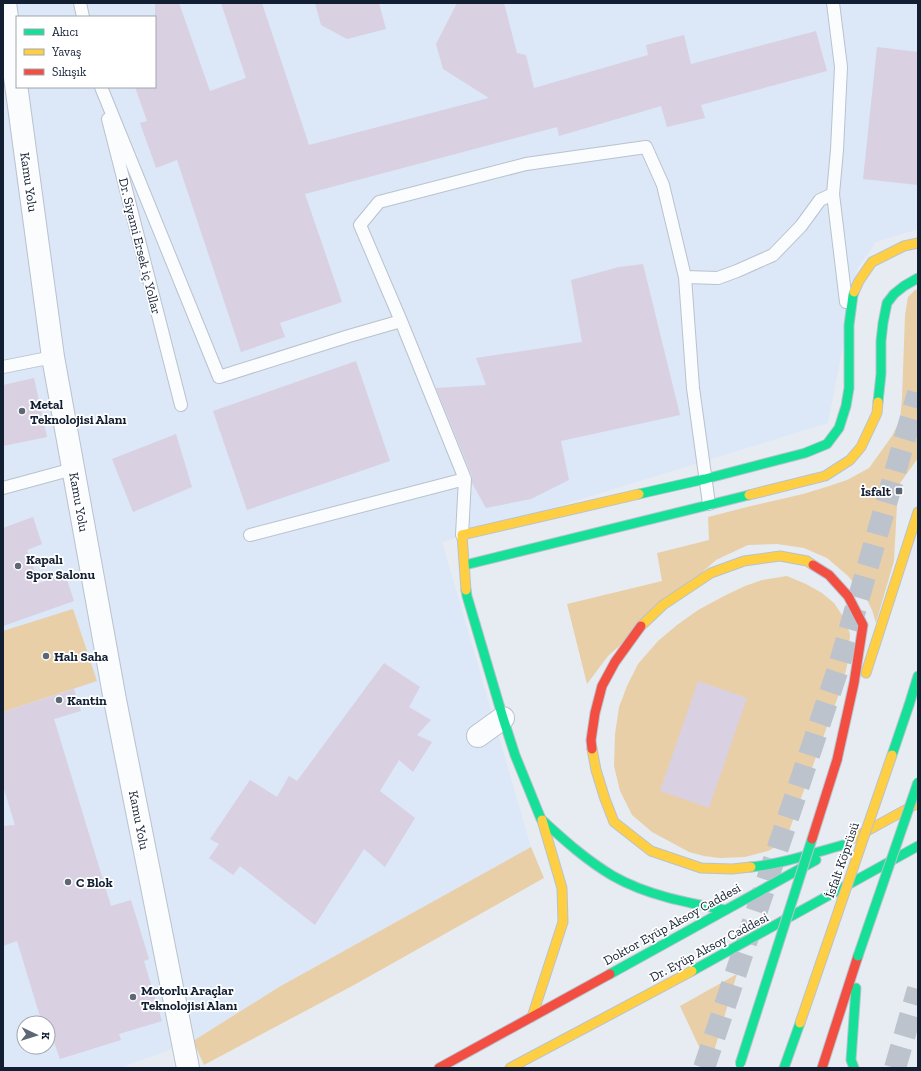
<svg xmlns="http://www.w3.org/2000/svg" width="921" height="1071" viewBox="0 0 921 1071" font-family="'Zilla Slab',serif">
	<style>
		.built { fill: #dce7f7; fill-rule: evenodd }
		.green { fill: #e8cfa8 }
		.building { fill: #d9d0e2 }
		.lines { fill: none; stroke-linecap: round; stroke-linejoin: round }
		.highway-tunnel { stroke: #bcc3cc; stroke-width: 22; stroke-dasharray: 22 11; stroke-linecap: butt }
		.lane-casing { stroke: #b9c2ce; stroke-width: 14 }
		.street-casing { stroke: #b9c2ce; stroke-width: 24 }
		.fast-casing { stroke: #b9c2ce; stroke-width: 11 }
		.slow-casing { stroke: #b9c2ce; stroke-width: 11 }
		.jam-casing { stroke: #b9c2ce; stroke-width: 11 }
		.lane { stroke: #fbfcfd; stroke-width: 12 }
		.street { stroke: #fbfcfd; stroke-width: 22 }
		.fast { stroke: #16e098; stroke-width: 9 }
		.slow { stroke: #ffcf43; stroke-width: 9 }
		.jam { stroke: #f24e42; stroke-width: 9 }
		.fast-bridge-casing { stroke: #b9c2ce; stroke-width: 11; stroke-linecap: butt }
		.slow-bridge-casing { stroke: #b9c2ce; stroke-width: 11; stroke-linecap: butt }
		.jam-bridge-casing { stroke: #b9c2ce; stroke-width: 11; stroke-linecap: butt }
		.fast-bridge { stroke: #16e098; stroke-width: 9 }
		.slow-bridge { stroke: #ffcf43; stroke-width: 9 }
		.jam-bridge { stroke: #f24e42; stroke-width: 9 }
		.poi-dot { fill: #5d6775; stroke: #fff; stroke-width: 1.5 }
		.labels { text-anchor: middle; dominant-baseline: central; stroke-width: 3.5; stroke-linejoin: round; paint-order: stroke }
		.street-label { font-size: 13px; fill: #121f32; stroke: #fff }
		.poi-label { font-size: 13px; font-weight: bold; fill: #121f32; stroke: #fff; text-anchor: start }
	</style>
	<rect width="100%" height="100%" fill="#e7ecf2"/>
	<path class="built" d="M3,3H918V229L876,242L858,267L828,423L442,542L531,847L279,987L193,1041L120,1068H3ZM17,17H155V87H17ZM24,1023H48V1047H24Z"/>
	<path class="green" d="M918,289V458L898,486L894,561L876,623L872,610L866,598L848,576L827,558L804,548L777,544L748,545L716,560L608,656L587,684L567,604L662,581L657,553L709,540L708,517L747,507L803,494L826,487L847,480L869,468L892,436L900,420L902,399L905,315L908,297L915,290Z
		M787,576L806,584L822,593L834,603L844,618L850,634L848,661L843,683L785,842L768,851L745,857L720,858L704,856L689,852L652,832L632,815L620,791L614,766L615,734L619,707L627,686L638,664L658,641L677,625L698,610L726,595L745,586L762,580Z
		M73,609L97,681L3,712V631Z
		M531,847L544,878L354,985L204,1065L193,1041L279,987Z
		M737,974L709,1068L680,1006Z"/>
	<path class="building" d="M155,3H179L210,91L246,78L221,3H262L309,145L489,98L443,69L436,44L457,3H504L517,53L526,55L534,88L648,55L646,45L684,35L691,64L816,31L827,71L701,105L705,118L667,127L661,106L559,136L557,127L305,194L342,302L280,323L285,337L241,352L177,160L156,168L140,123L147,121L135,87H155Z
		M315,3H379L386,29L347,39L321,25Z
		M877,47L918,52V185L863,179Z
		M643,264L680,415L561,441L569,480L531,499L486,508L472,483V476L436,388L486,385L476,358L582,342L571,280L619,267Z
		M356,361L390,461L247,510L213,411Z
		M34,378L47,437L3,446V385Z
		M176,434L192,487L133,512L112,459Z
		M33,517L42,544L27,550L39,583L65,574L74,601L3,626V528Z
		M384,663L420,687L409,707L431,720L417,735L432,742L413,772L399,760L380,791L415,818L385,867L364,849L315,925L240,866L233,875L209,858L219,844L210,839L250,780L277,797L289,776L297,781Z
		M698,681L747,698L709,808L660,791Z
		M74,689L81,711L54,719L111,906L131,900L149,959L144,961L162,1021L119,1034L121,1040L60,1059L54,1042L48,1044V1023H42L17,941L3,946V826L15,825L3,786V712Z"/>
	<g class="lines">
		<path class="highway-tunnel" d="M704,1068L839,666L918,393
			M895,1068L918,989"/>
		<g class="lane-casing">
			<path id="lane" d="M80,3L83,17
				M833,3L841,67L837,150L833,194L846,302
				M101,87L219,377L349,336L401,321
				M108,119L181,405
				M685,277L718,278L737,271L773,255L801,226L820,200L833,194
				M3,367L53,357
				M3,488L73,469
				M250,535L465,479
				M462,535L465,479L401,321L360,225L379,202L526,164L646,147L663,185L685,277L693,388L709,504"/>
		</g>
		<g class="street-casing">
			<path id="street" d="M5,3L53,357L115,700L188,1068
				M478,736L503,718"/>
		</g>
		<g class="fast-casing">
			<path id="fast" d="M878,402L881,374V341L883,323L887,303L894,294L904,286L918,278
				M639,494L705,479L805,453L827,444L839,428L846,406L849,388V325L853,295L854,292
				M465,565L749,495
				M466,590L467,596L503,718L515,755L541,819
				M909,705L918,676
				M541,819C564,840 586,860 613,876C646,895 688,903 726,910
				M751,867C782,864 813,853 843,845
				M692,971L918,846
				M610,974L816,860
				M784,1068L800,1023
				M854,1068L851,1060L856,988"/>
		</g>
		<g class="slow-casing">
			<path id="slow" d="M854,292L859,281L872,262L904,246L918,243
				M749,495L825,476L850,460L861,447L877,413L878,402
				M466,590L462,535L639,494
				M641,626L663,605L711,573L744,561L780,556L807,561L813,565
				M866,673L918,512
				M592,749L596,770L605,799L614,822L651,851L701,868L732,869L751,867
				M854,838L918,803
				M532,1017L563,922L562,888L542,820
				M510,1068L692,971"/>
		</g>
		<g class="jam-casing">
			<path id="jam" d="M813,565L829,575L848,596L863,625L854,683L837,760
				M592,749L591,740L595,713L602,686L615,662L641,626
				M439,1068L610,974
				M822,1068L858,956"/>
		</g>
		<use href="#lane" class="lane"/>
		<use href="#street" class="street"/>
		<use href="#fast" class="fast"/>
		<use href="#slow" class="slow"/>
		<use href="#jam" class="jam"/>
		<g class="fast-bridge-casing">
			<path id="fast-bridge" d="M892,755L909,705
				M858,956L918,782
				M740,1064L812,839"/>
		</g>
		<g class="slow-bridge-casing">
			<path id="slow-bridge" d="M800,1023L892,755"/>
		</g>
		<g class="jam-bridge-casing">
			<path id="jam-bridge" d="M812,839L837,760"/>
		</g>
		<use href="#fast-bridge" class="fast-bridge"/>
		<use href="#slow-bridge" class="slow-bridge"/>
		<use href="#jam-bridge" class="jam-bridge"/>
	</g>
	<g class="poi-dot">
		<circle cx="22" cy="411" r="4"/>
		<rect x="895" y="487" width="8" height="8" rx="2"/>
		<circle cx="18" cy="566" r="4"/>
		<circle cx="46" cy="656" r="4"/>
		<circle cx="59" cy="700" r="4"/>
		<circle cx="68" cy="882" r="4"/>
		<circle cx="133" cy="997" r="4"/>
	</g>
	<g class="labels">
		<g class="street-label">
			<text transform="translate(29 182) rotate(82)">Kamu Yolu</text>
			<text transform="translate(140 246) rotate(76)">Dr. Siyami Ersek iç Yollar</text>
			<text transform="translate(79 502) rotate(80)">Kamu Yolu</text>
			<text transform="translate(139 820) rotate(79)">Kamu Yolu</text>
			<text transform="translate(842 860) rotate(-71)">İsfalt Köprüsü</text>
			<text transform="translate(672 924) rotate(-29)">Doktor Eyüp Aksoy Caddesi</text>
			<text transform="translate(709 947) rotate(-28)">Dr. Eyüp Aksoy Caddesi</text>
		</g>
		<g class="poi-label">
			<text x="30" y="404">Metal<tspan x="30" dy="15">Teknolojisi Alanı</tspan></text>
			<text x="891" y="491" text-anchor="end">İsfalt</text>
			<text x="26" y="559">Kapalı<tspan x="26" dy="15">Spor Salonu</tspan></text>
			<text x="54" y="656">Halı Saha</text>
			<text x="67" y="700">Kantin</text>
			<text x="76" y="882">C Blok</text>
			<text x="141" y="990">Motorlu Araçlar<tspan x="141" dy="15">Teknolojisi Alanı</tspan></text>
		</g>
	</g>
	<rect width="921" height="1071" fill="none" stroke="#121f32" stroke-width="8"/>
	<rect x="16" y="16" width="140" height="72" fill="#ffffff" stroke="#a0a5ad"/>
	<rect x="24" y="29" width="20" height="6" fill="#16e098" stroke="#a0a5ad"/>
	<text x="52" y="36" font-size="12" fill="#121f32">Akıcı</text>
	<rect x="24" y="49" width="20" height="6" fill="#ffcf43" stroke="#a0a5ad"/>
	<text x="52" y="56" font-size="12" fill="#121f32">Yavaş</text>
	<rect x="24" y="69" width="20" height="6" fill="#f24e42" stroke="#a0a5ad"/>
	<text x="52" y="76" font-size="12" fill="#121f32">Sıkışık</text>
	<g transform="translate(36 1035) rotate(94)"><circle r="19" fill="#ffffff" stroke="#a0a5ad"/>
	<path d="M0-3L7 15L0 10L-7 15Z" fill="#5d6775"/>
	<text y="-6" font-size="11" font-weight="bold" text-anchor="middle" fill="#121f32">K</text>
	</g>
</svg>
